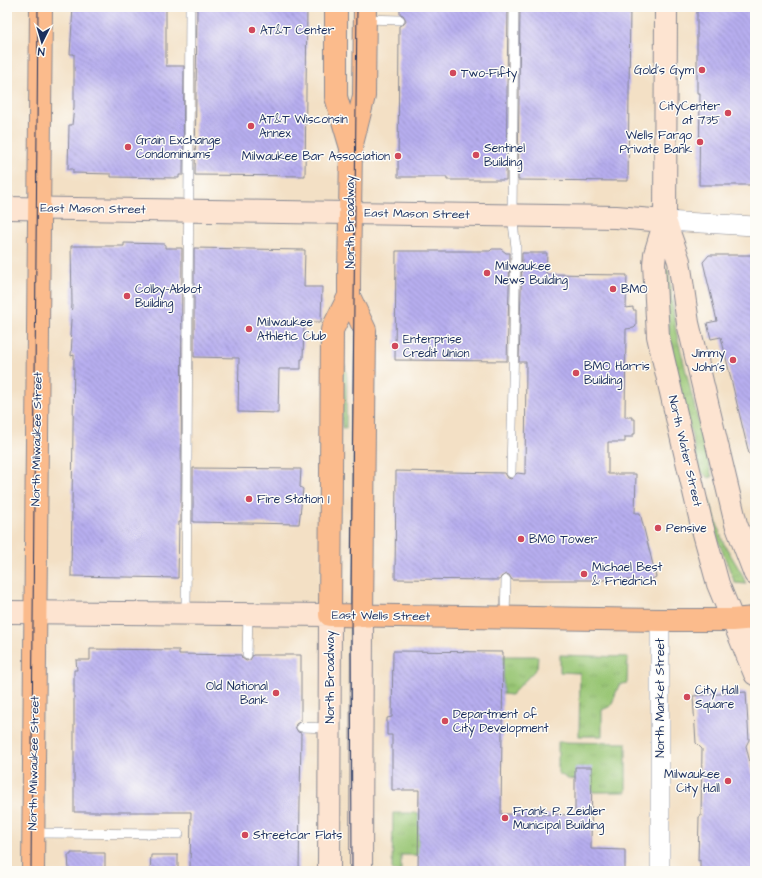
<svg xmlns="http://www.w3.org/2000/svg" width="762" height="878" viewBox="0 0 762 878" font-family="'Architects Daughter',sans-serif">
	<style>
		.grass { fill: url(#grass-tufts); stroke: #5a7a69 }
		.building { fill: url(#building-back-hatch) }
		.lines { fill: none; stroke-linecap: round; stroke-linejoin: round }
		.lane-casing { stroke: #878892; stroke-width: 10 }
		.street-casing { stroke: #878892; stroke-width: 20 }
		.secondary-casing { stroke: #878892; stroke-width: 24 }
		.primary-casing { stroke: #878892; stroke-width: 24 }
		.lane { stroke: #fff; stroke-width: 9 }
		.street { stroke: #fff; stroke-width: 19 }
		.secondary { stroke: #fde4d1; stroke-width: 22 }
		.primary { stroke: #fbbb8c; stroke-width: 22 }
		.tram { stroke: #1b2f5e; stroke-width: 1 }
		.poi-dot { fill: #d1495b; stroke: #fdfcf7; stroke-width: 1.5 }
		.labels { text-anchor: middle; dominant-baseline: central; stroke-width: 3; stroke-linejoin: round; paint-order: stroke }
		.poi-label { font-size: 12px; fill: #1b2f5e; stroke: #fdfcf7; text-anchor: start }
		.street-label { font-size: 12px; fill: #1b2f5e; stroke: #fdfcf7 }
	</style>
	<defs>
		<pattern id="grass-tufts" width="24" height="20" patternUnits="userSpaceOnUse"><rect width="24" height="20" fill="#99c674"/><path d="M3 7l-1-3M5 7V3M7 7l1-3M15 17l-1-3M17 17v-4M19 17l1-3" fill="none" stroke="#83aa67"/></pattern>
		<pattern id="building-back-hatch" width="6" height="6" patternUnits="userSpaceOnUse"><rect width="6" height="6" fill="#b7aeef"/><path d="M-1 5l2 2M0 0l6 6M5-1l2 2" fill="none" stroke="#948ec5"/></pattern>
	</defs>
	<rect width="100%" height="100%" fill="#fdfcf7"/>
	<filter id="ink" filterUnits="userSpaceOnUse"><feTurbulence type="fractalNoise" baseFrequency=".025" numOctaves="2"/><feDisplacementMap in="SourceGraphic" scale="8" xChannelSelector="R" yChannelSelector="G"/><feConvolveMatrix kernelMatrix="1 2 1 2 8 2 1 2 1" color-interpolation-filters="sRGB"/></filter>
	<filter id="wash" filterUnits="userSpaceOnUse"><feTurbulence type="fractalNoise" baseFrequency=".012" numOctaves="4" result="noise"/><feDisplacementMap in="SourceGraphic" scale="16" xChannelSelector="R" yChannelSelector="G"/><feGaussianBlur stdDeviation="0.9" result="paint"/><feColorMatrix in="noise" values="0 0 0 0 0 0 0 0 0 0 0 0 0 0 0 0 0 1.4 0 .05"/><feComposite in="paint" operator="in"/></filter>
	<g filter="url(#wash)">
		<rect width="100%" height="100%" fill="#f3e0c5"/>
		<path class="grass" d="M665,270H668L676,331L712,477L709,478L700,471L670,343Z
			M345,365L347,377L346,428H342V366Z
			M706,499H709L723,542L742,574L746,584L735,583L719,543Z
			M560,655L628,657L627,683L619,685L611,706L602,710V736H579L580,673L560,672Z
			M503,656H538L537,668L511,695L503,694Z
			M558,742L626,743V792H591L575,780L568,779L558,773Z
			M393,813H419V855H401V871H392Z"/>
		<g id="blocks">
			<path class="building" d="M73,7H166V66H184L183,175H179V178L111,177V174L73,173V169H68L69,125H72L74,107V54H70Z
				M197,7H307L305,176L195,175Z
				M400,7H508L506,180H447V177H398L399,26L405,23L406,20L403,15L400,14Z
				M520,7H630L628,181L518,180Z
				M697,7H755V185H699L700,93H697Z
				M124,243L165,244V248H182L181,522H179L178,578L71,576L74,355L71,356L72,338L70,336L72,304L71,246H124Z
				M194,248L305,250L304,287H322L321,322H304L303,359H301V369H279L278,413L238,412L239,358L194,357Z
				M492,249H501L506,253H510L507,361L395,360L396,251H490Z
				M522,253H547L546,274L627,275L626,308L633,307V310H636V326L634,328L626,329L625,417H632V419H635V434H633V437H625V442H608V474H636L635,513H640L656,577L650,580H512L509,575L506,574L501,577L500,580L395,579L396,471L505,473L508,478L511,479L517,473L525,474L526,362H519Z
				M709,255H755V453L749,454L721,337L711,339L707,323L717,321L703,262Z
				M193,468L301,469L300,487L303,489L299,524L193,522Z
				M90,649L179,650V654L241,655L242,658L246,661L250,660L253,655H301V721L296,724L295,727L298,732L301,733L299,871L190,869L191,812H74V670H77L76,660H90Z
				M393,651L503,652L501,814L575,815V767H592L591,849L625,850V871H418L419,790H392V735H387V718L392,717Z
				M746,692L749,740L746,746L755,783V871H700V860L698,861L699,817L701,816L702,749L696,743L693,696Z
				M71,853H105V871H69L68,855H71Z
				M151,855H178V871H150Z"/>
		</g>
	</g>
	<g filter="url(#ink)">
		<use href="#blocks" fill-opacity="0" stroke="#878892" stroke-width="1"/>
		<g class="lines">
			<g class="lane-casing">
				<path id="lane" d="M365,19L400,20
					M511,473L516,247L512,216L514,7
					M186,613L190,7
					M505,618L506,580
					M247,655L248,614
					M301,727L329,728
					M33,833L179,834"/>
			</g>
			<g class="street-casing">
				<path id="street" d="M665,221L755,226
					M660,871V620"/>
			</g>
			<g class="secondary-casing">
				<path id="secondary" d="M666,7L665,221L655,254L654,264L658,336L702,526L718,584L755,674
					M7,208L616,217L665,221
					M665,221L679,261L688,323L736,524L755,574
					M7,612L330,615L329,871
					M361,871L362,615"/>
			</g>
			<g class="primary-casing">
				<path id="primary" d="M336,7V97L351,148
					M349,296L332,330L330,615L660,620H732L755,618
					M362,615L365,330L349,296V278L351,148L364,96L365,7
					M33,871L41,7"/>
			</g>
			<use href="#lane" class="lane"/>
			<use href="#street" class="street"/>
			<use href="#secondary" class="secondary"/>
			<use href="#primary" class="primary"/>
			<path class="tram" d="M31,871L38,7
				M352,871L351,598L357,7"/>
		</g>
	</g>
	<g class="poi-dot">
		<circle cx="252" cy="30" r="4"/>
		<circle cx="702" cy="70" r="4"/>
		<circle cx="453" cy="73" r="4"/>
		<circle cx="728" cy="113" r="4"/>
		<circle cx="251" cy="126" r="4"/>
		<circle cx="700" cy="142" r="4"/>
		<circle cx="128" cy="147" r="4"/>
		<circle cx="476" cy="155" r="4"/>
		<circle cx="398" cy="156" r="4"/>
		<circle cx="487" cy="273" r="4"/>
		<circle cx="613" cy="289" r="4"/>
		<circle cx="127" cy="296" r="4"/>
		<circle cx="249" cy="329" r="4"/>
		<circle cx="395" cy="346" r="4"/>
		<circle cx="733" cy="360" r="4"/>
		<circle cx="576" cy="373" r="4"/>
		<circle cx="249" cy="499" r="4"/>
		<circle cx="658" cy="528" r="4"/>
		<circle cx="521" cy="539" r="4"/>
		<circle cx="584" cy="574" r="4"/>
		<circle cx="276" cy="693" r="4"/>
		<circle cx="687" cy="697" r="4"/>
		<circle cx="445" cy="721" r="4"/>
		<circle cx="728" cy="781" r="4"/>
		<circle cx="505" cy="818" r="4"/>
		<circle cx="245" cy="835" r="4"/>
	</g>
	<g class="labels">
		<g class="poi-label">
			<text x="260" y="30">AT&amp;T Center</text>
			<text x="694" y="70" text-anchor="end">Gold's Gym</text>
			<text x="461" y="73">Two-Fifty</text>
			<text x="720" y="106" text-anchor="end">CityCenter<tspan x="720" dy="14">at 735</tspan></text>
			<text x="259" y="119">AT&amp;T Wisconsin<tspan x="259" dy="14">Annex</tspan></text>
			<text x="692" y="135" text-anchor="end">Wells Fargo<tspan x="692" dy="14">Private Bank</tspan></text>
			<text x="136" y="140">Grain Exchange<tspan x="136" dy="14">Condominiums</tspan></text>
			<text x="484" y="148">Sentinel<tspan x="484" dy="14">Building</tspan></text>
			<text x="390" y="156" text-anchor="end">Milwaukee Bar Association</text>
			<text x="495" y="266">Milwaukee<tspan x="495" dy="14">News Building</tspan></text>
			<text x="135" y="289">Colby-Abbot<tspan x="135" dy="14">Building</tspan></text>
			<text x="621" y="289">BMO</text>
			<text x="257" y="322">Milwaukee<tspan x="257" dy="14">Athletic Club</tspan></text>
			<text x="403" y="339">Enterprise<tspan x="403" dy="14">Credit Union</tspan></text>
			<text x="725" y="353" text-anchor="end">Jimmy<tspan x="725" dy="14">John's</tspan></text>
			<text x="584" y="366">BMO Harris<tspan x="584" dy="14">Building</tspan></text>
			<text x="257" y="499">Fire Station 1</text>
			<text x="666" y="528">Pensive</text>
			<text x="529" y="539">BMO Tower</text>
			<text x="592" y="567">Michael Best<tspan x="592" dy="14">&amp; Friedrich</tspan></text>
			<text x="268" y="686" text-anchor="end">Old National<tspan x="268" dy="14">Bank</tspan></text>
			<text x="695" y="690">City Hall<tspan x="695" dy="14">Square</tspan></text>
			<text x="453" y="714">Department of<tspan x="453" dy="14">City Development</tspan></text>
			<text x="720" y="774" text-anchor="end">Milwaukee<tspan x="720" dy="14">City Hall</tspan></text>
			<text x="513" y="811">Frank P. Zeidler<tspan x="513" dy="14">Municipal Building</tspan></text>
			<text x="253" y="835">Streetcar Flats</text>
		</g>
		<g class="street-label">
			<text transform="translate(93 209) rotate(1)">East Mason Street</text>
			<text transform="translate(417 214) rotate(1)">East Mason Street</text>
			<text transform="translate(350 222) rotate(-90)">North Broadway</text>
			<text transform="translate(37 439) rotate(-89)">North Milwaukee Street</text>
			<text transform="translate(685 451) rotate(77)">North Water Street</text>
			<text transform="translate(381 616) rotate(1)">East Wells Street</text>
			<text transform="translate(330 677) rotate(-90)">North Broadway</text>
			<text transform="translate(660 698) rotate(-90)">North Market Street</text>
			<text transform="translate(34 763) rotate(-89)">North Milwaukee Street</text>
		</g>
	</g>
	<rect width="762" height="878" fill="none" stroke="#fdfcf7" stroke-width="24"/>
	<g transform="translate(42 42) rotate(185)" stroke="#fdfcf7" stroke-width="3" paint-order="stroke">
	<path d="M0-3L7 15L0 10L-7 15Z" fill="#1b2f5e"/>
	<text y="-6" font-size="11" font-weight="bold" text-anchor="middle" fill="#1b2f5e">N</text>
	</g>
</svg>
